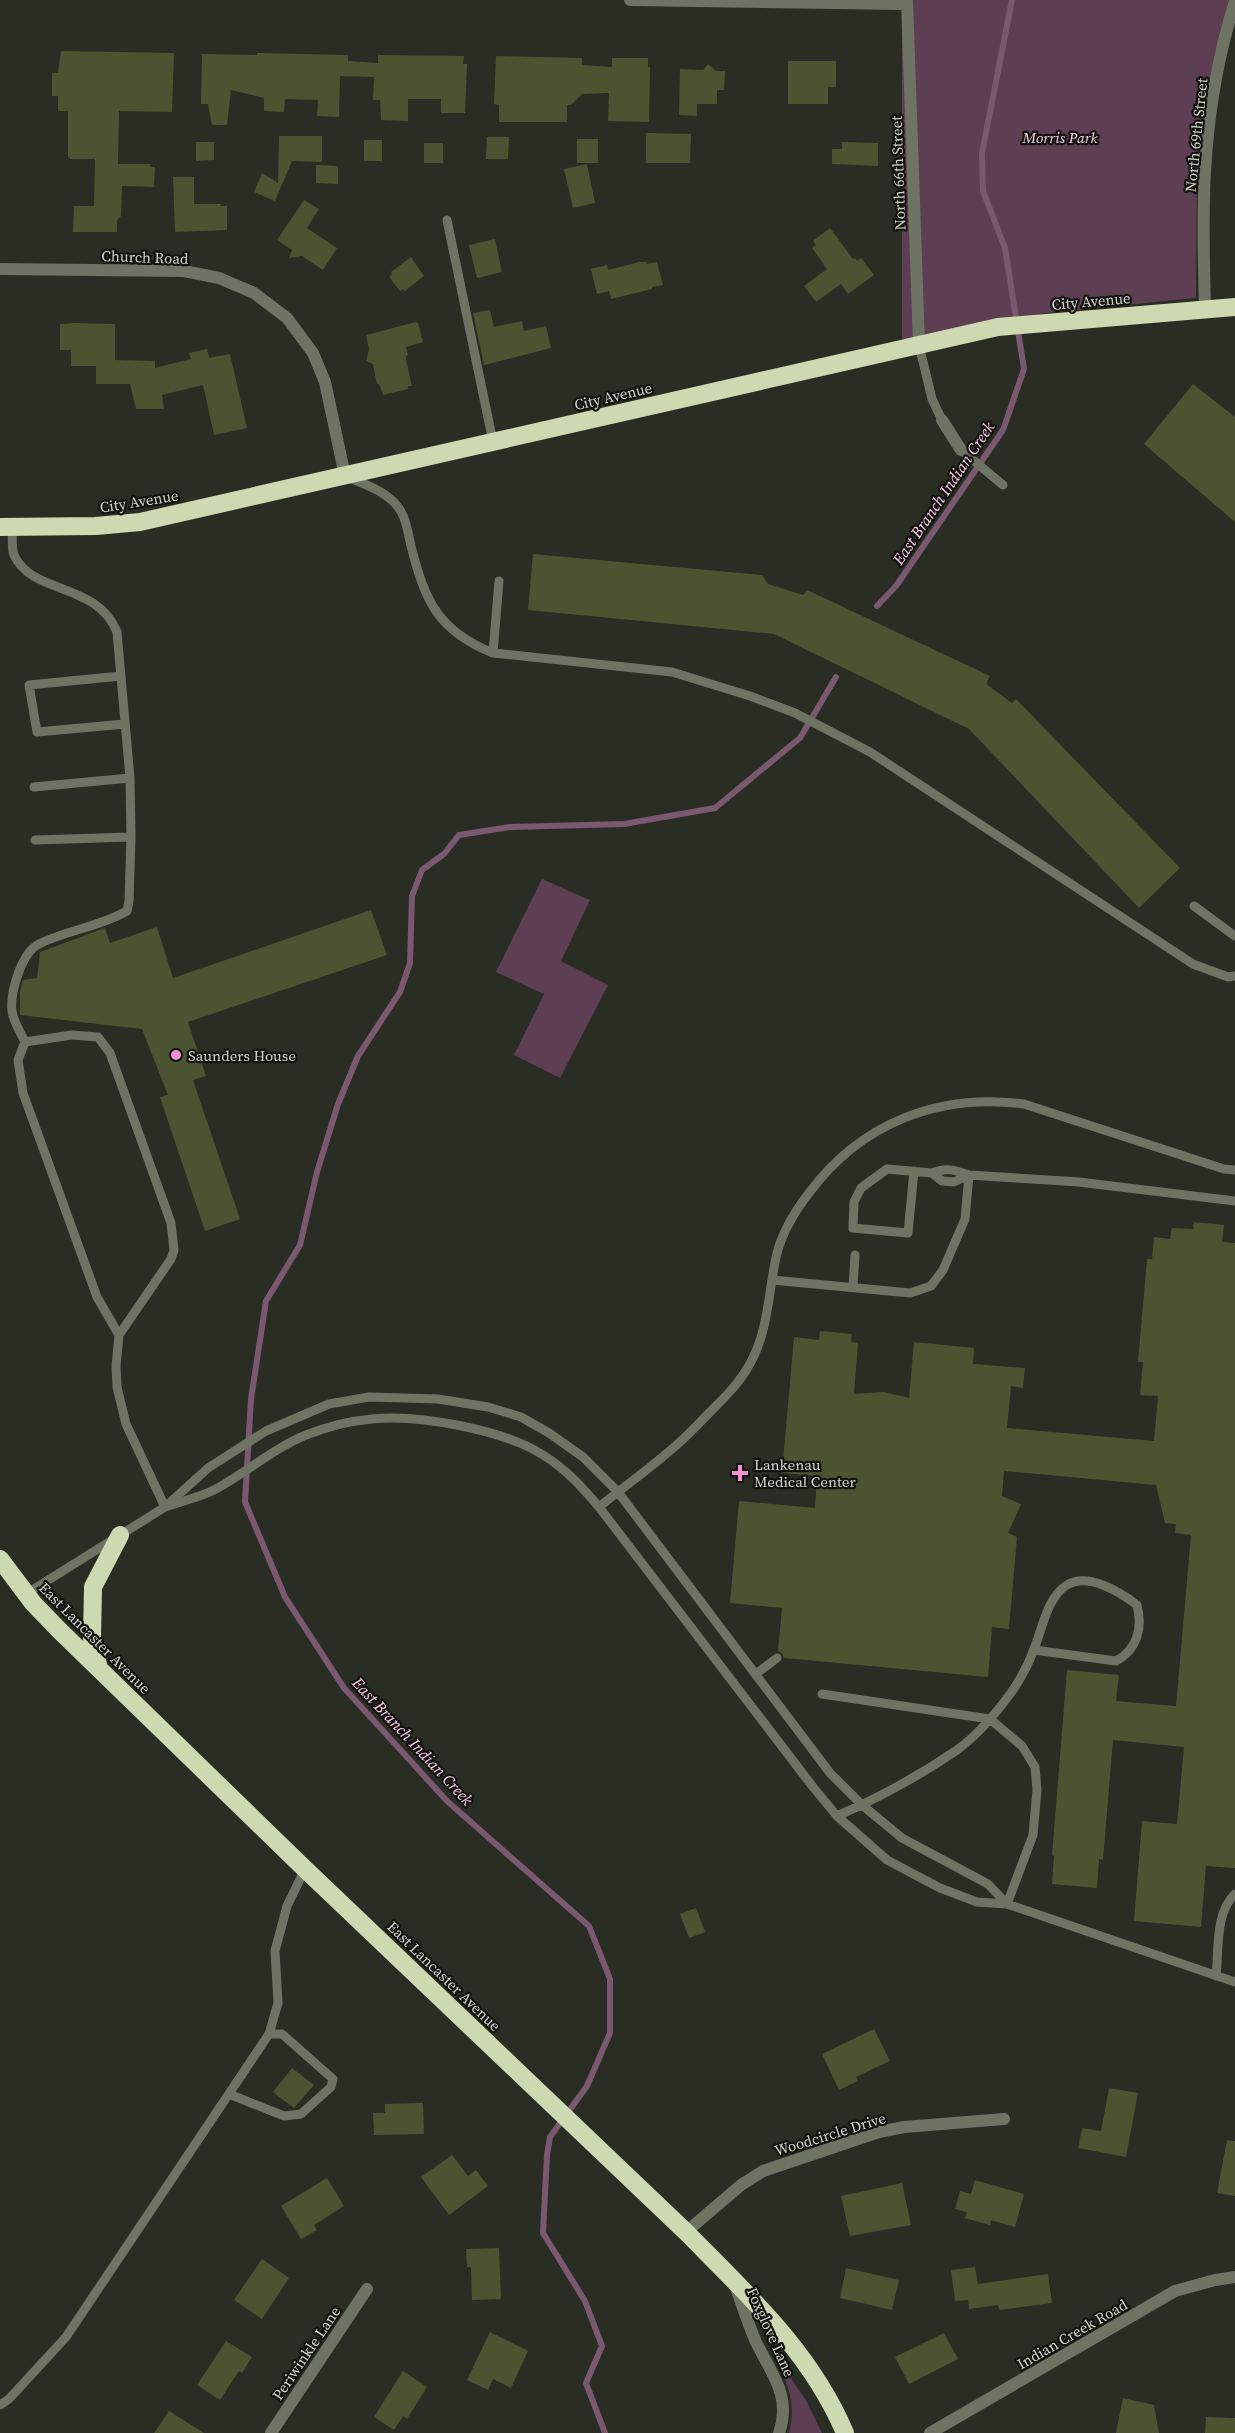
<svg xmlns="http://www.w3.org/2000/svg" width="1235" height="2433" viewBox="0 0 1235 2433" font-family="'Source Serif 4',serif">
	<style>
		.green { fill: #5d3e52 }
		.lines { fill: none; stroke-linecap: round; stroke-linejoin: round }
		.stream { stroke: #7a586f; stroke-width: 6 }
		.building { fill: #4a5431 }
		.lane { stroke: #6e7464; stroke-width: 9 }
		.street { stroke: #6e7464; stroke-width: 12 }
		.highway { stroke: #ccd9b1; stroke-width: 18 }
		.poi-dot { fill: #f391d5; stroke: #131410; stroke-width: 2 }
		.labels { text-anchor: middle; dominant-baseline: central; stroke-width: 4.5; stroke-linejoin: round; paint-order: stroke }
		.street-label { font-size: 15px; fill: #d1d3cc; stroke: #131410 }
		.park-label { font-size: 15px; font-style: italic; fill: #fbd6ee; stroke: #131410 }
		.poi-label { font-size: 15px; fill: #d1d3cc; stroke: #131410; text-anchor: start }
		.water-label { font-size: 16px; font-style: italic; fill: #fecded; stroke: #131410 }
	</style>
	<rect width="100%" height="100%" fill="#2a2d23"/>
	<path class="green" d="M902,0H1231L1221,29L1197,154L1196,298L1046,313L902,341Z
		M542,879L590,900L561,961L608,985L560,1078L514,1055L544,994L496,972Z
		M782,2365L807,2402L822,2433H789C795,2410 791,2388 779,2367Z"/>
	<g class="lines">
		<path class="stream" d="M877,606L896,586L1003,430L1024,369L1005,248L983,191L982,153L1012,0
			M605,2433L586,2383L602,2346L585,2301L543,2233L547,2155L550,2137L587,2086L610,2033V1979L589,1926L447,1801L344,1688L285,1597L245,1502L251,1399L266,1301L300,1245L317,1172L338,1104L358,1056L400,992L410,963L412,896L422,870L444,854L459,835L510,827L624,824L715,808L800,738L836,677"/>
	</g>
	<path class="building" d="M61,51L174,53L172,112L119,111L118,164H150V167H155L154,187L122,186L121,216L117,220V232H73L74,206H94L95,159H70L68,157V111H58V96H52V73H58Z
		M257,53L348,55V61L378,63V55L464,56L463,64H467L465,113H441V99H408V121L381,120L380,100H373L374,77L340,76L339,117L317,116L318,100L285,99L284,112L264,111V98L231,90L227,125H212L208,104H201L202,54L257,55Z
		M496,56L582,58V65L612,67V58H648V67H650L649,122L608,121L609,93L582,94L571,105H567V122H499V105L494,104Z
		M788,61H836V87H828V104H788Z
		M708,64L716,71H725L724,90H717V104H697V116L679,115L680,69L703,70Z
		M646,133L691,134L690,163H646Z
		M279,136H322V162L292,161L275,201L254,192L262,173L278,183Z
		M487,137H509L508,159H486Z
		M577,139H598V163H577Z
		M364,140H382V161H364Z
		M196,142H214V160L196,161Z
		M842,142L878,143V166L832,164V149H842Z
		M424,143H443V163H424Z
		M587,164L595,203L573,208L564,169Z
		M316,165L338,166V184L316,183Z
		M173,177H194V204H221L220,206H227V230L175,232Z
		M304,200L319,209L307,228L337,248L323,270L302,256L289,258L292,250L277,240Z
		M830,228L853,259L855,258L857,261L861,258L874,275L848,294L841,284L816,302L804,286L827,269L812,248L816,245L813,241Z
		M495,239L502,272L477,278L469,245Z
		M411,257L424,276L405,291L403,289L400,291L389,277L392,274L391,272Z
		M639,262H646L647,264L657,262L663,285L652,287V289L611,299L609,291L597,294L591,269L607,265L608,270Z
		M490,310L494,327L522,321L524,331L546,326L551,348L484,365L473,313Z
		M416,322L418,323L423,342L406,347L408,355L406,356V360L412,386H408V389L383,395L379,384H377L373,364L366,361L369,349L366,335Z
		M74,323L115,324V360L155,361V368L191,359L189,353L207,349L209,358L230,354L247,428L214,435L203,385L162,395L164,409H136L130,384H96V366H71V350H60V324Z
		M1193,384L1235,417V522L1144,444Z
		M533,554L762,575L768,584L803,595L807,590L990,676L986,684L1012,703L1016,699L1180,868L1139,908L969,729L774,634L528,610Z
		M371,910L387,955L188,1022L206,1076L193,1080L240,1219L205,1231L160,1097L168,1095L142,1029L20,1015V992L23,980L37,978L40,952L105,928L110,943L157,927L173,978Z
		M1194,1222L1224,1225L1222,1242L1235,1243V1868L1206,1866L1201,1927L1134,1921L1142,1821L1177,1824L1184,1747L1113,1740L1103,1860L1099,1859L1097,1888L1052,1884L1054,1856L1052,1855L1067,1670L1119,1675L1116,1701L1176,1706L1191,1535L1175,1533L1176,1524L1165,1523L1156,1485L1004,1471L1002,1496L1021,1504L1008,1533L1017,1537L1009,1629L992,1627L988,1677L784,1658L782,1653L778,1651L782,1608L730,1603L739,1501L815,1508L817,1476L782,1473L794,1337L819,1340L820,1331L852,1334L851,1342L858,1343L854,1394L884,1392L909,1398L914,1342L974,1348L973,1364L1025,1368L1023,1388L1011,1386L1007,1428L1154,1441L1158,1396L1140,1395L1143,1362H1138L1147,1259H1152L1154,1237L1170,1239L1172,1228L1193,1229Z
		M696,1908L705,1932L689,1938L680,1914Z
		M874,2029L890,2061L856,2077L858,2081L839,2090L822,2054Z
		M292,2068L314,2085L294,2108L273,2092Z
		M1109,2088L1138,2093L1126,2157L1078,2148L1082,2128L1101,2131Z
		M423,2103L424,2134L374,2135L373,2113H385V2104Z
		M1227,2140L1235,2141V2196L1217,2193Z
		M452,2155L468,2176L476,2170L488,2186L449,2215L421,2177Z
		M327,2178L344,2206L314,2225L317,2230L301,2239L281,2206Z
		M975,2180L1024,2194L1015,2227L991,2220L990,2225L965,2218L967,2212L955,2209L960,2191L971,2194Z
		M902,2183L911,2225L850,2236L841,2196Z
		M499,2248L501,2299L472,2300L471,2267H467L466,2249Z
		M262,2259L289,2278L262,2319L234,2300Z
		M975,2267L978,2284L1048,2274L1052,2303L999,2310L998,2305L969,2309L968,2300L955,2301L951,2270Z
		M846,2268L899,2280L892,2310L840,2298Z
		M490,2332L528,2351L511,2388L493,2379L488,2390L467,2380Z
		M944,2333L958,2359L909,2384L895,2357Z
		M226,2341L252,2357L242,2373L239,2371L220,2400L197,2385Z
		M403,2371L427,2387L407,2419L403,2416L394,2430L374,2417Z
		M1123,2398L1154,2405L1159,2433H1116Z
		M169,2411L204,2433H154Z
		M1206,2417L1235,2418V2433H1205Z"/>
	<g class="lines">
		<path class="lane" d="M447,220L493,442
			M919,345L932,399L942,420
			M961,450L1003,485
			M347,477C364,484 386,491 398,507C406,517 408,533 411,546C425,601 438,631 493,653L672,672L750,696L795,713L870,752L1193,964L1228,977L1235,976
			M12,527C13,535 11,548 14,555C32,595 97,582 117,632L130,778L131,837L129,901L127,911C99,927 67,930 39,944C21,953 10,993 12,1011C13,1021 21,1033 25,1042
			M493,653L499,581
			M121,676L29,685L37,732L125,724
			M34,787L130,778
			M35,840L131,837
			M1194,906L1235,936
			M914,1171L908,1233L853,1228L854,1202L861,1188L887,1169L932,1173L942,1181L954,1182L969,1175
			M932,1173C946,1167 955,1170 969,1175L1079,1182L1235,1201
			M772,1280L910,1293L931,1286L943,1270L965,1219L969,1175
			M853,1287L855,1255
			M119,1335L97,1297L23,1093L18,1060L25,1042L72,1035L98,1037L110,1053L171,1223L174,1250L171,1259L119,1335L116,1366L117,1387L126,1424L165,1507
			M165,1507C182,1501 201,1497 216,1489C247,1472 274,1448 306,1435C326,1427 350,1421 372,1419C419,1414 504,1430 543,1455C566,1469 582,1487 599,1507L813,1787L837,1816L887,1860L940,1888L977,1902L1007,1904L1235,1982
			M599,1507C626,1485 655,1465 681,1441C692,1431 702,1420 713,1409C726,1396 739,1383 748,1367C769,1333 768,1291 777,1253C783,1231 795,1211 809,1193C861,1123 938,1093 1024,1104L1224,1169L1235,1170
			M26,1594L165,1507L208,1468L266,1431L329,1404L369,1397L438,1399L488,1407L521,1417L549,1433L583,1457L618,1492L830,1773L862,1805L902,1838L988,1884L1007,1904
			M756,1674L777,1658
			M822,1694L990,1719L1022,1746L1035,1767L1037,1790L1033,1835L1007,1904
			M837,1816C876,1799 922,1774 957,1750C979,1734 998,1711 1013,1690C1021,1678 1029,1663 1034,1649C1042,1630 1047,1597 1067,1585C1088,1572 1120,1592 1137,1605C1143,1628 1137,1650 1116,1661L1034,1650
			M1216,1976C1219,1950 1215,1912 1235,1894
			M229,2094L284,2116L301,2114L331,2087L333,2079L282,2034H269
			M0,2405L9,2399L66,2337L269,2034L278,2003L275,1951L287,1906L305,1869"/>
		<path class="street" d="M630,0L907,4
			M907,0L919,345
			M0,269L184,271L219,278L254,293L287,318L313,353L325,382L345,476
			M1205,309C1204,264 1202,218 1205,172C1208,115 1218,56 1235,1
			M942,420L961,450
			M686,2232L741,2185L763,2171L879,2132L904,2127L1004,2119
			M735,2285C742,2304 748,2324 756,2342C771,2373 792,2396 779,2433
			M271,2433L367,2289
			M930,2433L1175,2291L1215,2280L1235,2277"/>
		<path class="highway" d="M0,527L96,526L140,522L998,327L1235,307
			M0,1559L33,1603L59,1630L305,1869L686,2232C746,2293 811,2352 845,2433
			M99,1669L92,1638L93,1587L120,1535"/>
	</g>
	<g class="poi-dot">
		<circle cx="176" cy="1055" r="6"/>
		<path d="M737 1464h6v6h6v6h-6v6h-6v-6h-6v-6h6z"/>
	</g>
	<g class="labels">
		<g class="street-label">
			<text transform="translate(1196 135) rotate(-84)">North 69th Street</text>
			<text transform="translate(898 173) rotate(-92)">North 66th Street</text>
			<text transform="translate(145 257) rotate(2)">Church Road</text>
			<text transform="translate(1091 301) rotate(-5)">City Avenue</text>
			<text transform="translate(613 396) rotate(-13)">City Avenue</text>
			<text transform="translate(139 501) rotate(-9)">City Avenue</text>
			<text transform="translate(95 1638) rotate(45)">East Lancaster Avenue</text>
			<text transform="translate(444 1976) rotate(44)">East Lancaster Avenue</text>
			<text transform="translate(830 2134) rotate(-17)">Woodcircle Drive</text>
			<text transform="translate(771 2332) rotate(66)">Foxglove Lane</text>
			<text transform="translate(1072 2334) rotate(-30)">Indian Creek Road</text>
			<text transform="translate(306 2353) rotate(-56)">Periwinkle Lane</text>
		</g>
		<g class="park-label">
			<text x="1060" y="137">Morris Park</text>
		</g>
		<g class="poi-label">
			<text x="188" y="1055">Saunders House</text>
			<text x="754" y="1464">Lankenau<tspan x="754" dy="17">Medical Center</tspan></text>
		</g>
		<g class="water-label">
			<text transform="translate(943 493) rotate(-56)">East Branch Indian Creek</text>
			<text transform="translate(413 1741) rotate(47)">East Branch Indian Creek</text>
		</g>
	</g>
</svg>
